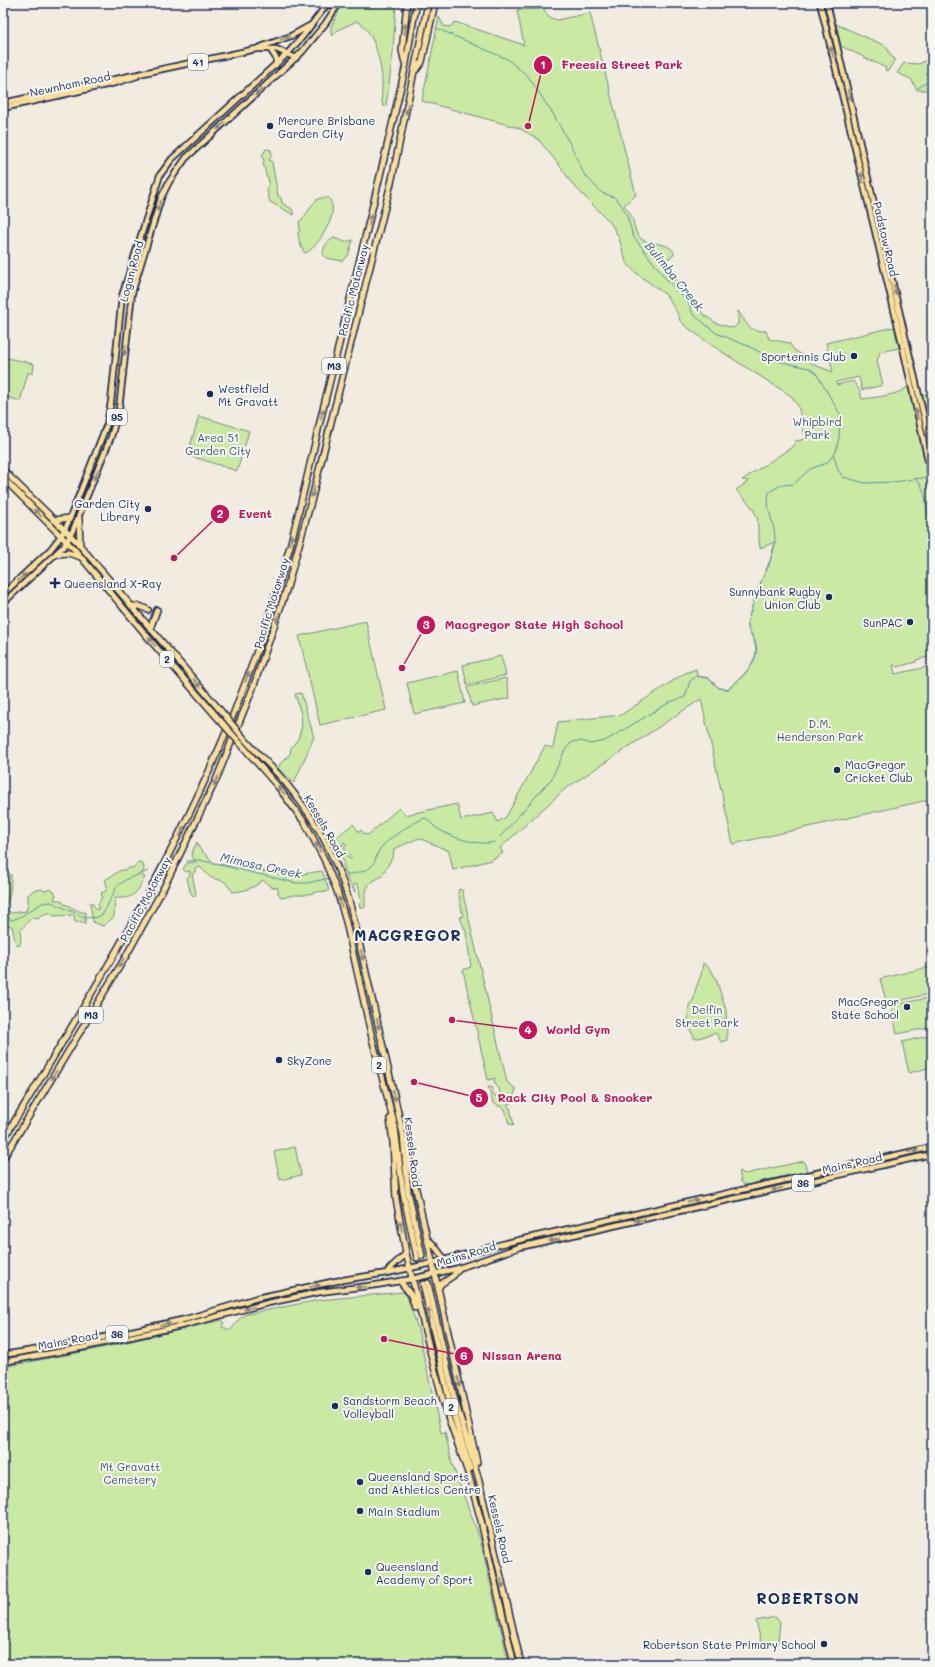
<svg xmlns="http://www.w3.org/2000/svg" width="935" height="1667" viewBox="0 0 935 1667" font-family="Mali,sans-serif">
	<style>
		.green { fill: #caeaa3; stroke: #728c80 }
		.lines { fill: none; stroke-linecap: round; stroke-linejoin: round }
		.stream { stroke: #568da8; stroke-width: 1 }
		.highway-tunnel { stroke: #c7c5c5; stroke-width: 5; stroke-dasharray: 5 2.5; stroke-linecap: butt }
		.major-casing { stroke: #1b2f5e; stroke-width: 8 }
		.highway-casing { stroke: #1b2f5e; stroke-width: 8 }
		.major { stroke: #fcde96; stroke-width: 4.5 }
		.highway { stroke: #fcde96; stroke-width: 5 }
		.highway-bridge-casing { stroke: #1b2f5e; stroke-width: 8; stroke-linecap: butt }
		.highway-bridge { stroke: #fcde96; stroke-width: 5 }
		.oneway { fill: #8c867a }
		.poi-dot { fill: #1b2f5e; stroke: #f6f6f2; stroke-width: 1.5 }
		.labels { text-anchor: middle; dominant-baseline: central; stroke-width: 4; stroke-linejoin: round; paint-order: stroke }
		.shield { fill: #f6f6f2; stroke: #5d6b8a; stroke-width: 1 }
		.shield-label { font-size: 10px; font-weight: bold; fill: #1b2f5e }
		.street-label { font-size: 11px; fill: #1b2f5e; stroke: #f6f6f2 }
		.poi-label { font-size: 11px; fill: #1b2f5e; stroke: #f6f6f2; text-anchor: start }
		.park-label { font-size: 11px; fill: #3e546c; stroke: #f6f6f2 }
		.water-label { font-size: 12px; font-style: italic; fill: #34567d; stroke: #f6f6f2 }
		.district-label { font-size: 15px; font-weight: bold; letter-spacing: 1px; fill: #1b2f5e; stroke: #f6f6f2 }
		.leader { fill: none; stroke: #c2185b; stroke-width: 1.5 }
		.callout-dot { fill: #c2185b; stroke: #f6f6f2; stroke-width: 1.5 }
		.mark-label { font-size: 12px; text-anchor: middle; font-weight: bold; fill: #fff }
		.callout-label { font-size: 12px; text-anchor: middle; font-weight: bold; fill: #c2185b; stroke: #f6f6f2; stroke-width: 4; stroke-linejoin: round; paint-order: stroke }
	</style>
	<rect width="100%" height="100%" fill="#f2ebdf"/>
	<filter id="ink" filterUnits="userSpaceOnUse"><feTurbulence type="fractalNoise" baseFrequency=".025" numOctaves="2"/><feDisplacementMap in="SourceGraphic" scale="8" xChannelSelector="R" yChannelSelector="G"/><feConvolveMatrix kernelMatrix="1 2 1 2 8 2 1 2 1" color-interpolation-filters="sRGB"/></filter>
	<g filter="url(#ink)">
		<path class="green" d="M343,3H396L393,53L386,106H383C380,94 383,89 382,78C380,60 374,30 357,21L338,30L332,36L331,34V27Z
			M544,9L548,17L557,20L590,13L636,195L624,205C626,208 629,212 631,215C635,224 634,235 643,240C651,245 674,242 674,255L664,261L688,296L696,304L704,315L716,323L733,328L738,324V311C748,324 746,331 766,331L769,339L789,343L794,350L807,358L812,364L833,372L826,343L894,327L899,348L880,352L877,361L883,385L862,390L859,377L836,382L837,385L853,381L860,391L862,399C877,397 896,396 908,387L928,473L932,496V659L929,660L928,657L916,660V662L897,667L895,665H893L895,674L932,666V799L733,844L701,699L565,789L500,848L503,853L491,860L453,870L449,851L419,838L394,849L393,856L382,876L370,883L367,888L365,895V907H360L359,905L361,901L358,884H353L355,892L350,884L343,865L344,862L340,852L341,850L350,859L352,858L344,848L346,844L344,842L342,846L336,847C332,837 345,831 353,824L359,832L361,830L364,834L368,835L399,808L405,815L457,804L461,820L493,813L498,822L506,817L545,746L553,748L558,722L621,715L685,673L696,669L697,676L708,678L719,688L728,689C742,678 764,659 754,639C751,632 746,628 748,619C752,607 756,594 761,582C763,576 767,571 769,565C771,557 773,549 775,542L760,548L757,517L752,507L736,490L749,481L742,480L792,447L796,440L798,441L807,438C798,424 805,412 791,396L713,346L684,325L680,321L679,316L666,295L635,272L626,262L619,238L610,222L573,185L560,166L538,139L519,128L422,101L439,17L444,26L450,27L455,22L524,45L517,10Z
			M836,23L838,25L886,46L891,56L895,59L888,71L885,70L886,68L841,46Z
			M932,57V90H917L911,79L897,73L904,63L919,64Z
			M266,149L271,150L272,155L269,160L272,162L278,196L281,198L282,203L292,209L294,215L270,202L267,191L269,183L268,177L266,176L265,169L263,165L264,160L262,156Z
			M320,198H329C332,203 333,208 332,214C331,224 315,250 305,253C300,247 299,240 298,232L300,231L299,222C308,215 311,202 320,198Z
			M334,238L345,242L353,240L348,256L343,261L326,258L323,255C323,247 327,242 334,238Z
			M3,357L34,364L33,373H28L20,401L3,396Z
			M932,393V430L922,395Z
			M199,416L249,431L237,471L191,456L188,453Z
			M366,621L386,710L320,725L299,636Z
			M501,656L506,675L467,685L463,665Z
			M458,671L465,703L414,714L407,683Z
			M506,678L510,698L472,706L467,687Z
			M301,693L314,737L294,783L278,768L280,764L290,754L291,748L298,739L302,726L301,714L295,694Z
			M197,842L199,848L214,863L291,876L322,871L329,890L326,892L322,891L304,895H293L282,898L278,893V888L271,887L263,880C254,888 245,891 233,892L224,881L211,878L200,867L195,869V872L192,875C194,881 194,887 196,893L194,896H193L190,891L187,878L190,875V871L186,872L183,869L187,863L196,862L191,855Z
			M3,854L7,872L11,875C11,885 11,896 5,906L11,913L26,911L28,904V895L34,890H37L41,889L45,891L51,889L56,894L54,900H61L64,904C72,906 78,913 85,912V924L80,921L78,923L74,921L75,917L73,915L54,916L49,913L41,915L38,919L31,918C30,920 21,929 21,930C19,936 23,940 19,946L16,945L12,926L3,925Z
			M138,862L143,863L144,868L142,876L145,877C136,894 134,899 115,898L114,917L103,926L93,922L90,903H92L97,910L99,908L98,904L102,897L101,893L106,891L107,886L105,880L121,870H125L129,868H133Z
			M459,889L462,890L507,1082L516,1089L512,1102L507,1105L510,1108L514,1125L509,1124L505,1109L493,1103L488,1087L493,1088V1095L499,1098C502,1090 498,1088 494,1082L495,1078L488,1080L463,970L471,967L466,932L460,917L463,916L458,891Z
			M703,963L711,970L716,979L726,1010L727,1040L721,1042L716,1033L695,1039L688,1025V1015L689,1005L694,999L695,991L701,975Z
			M932,966V993L887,1004L880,979Z
			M932,997V1027L897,1034L891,1006Z
			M932,1035V1067L909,1073L902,1042Z
			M295,1147L301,1175L280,1180L274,1152Z
			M804,1161L807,1171L746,1185L741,1182L739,1171L745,1174Z
			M403,1292L407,1296L418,1329L441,1433L445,1432L452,1464L480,1539L509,1664H3V1367L97,1349L222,1320L224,1323L222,1327L231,1330L240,1318L247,1314L319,1300Z
			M775,1617L780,1622L778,1642L762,1646L756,1621Z"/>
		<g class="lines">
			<path class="stream" d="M436,28L507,59L528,76L553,114L570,144L584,174L602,193L614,197L620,203L626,213L633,236L666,279L688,302L693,314L716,333L748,346L777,361L809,368L816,373L840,414L839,437L836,452L827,463L810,469L794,484L781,485L769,492C765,511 775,521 775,539C776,552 765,570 761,582C756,594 752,607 748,620C745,634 760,640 755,657C749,671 739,680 728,689L719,688L708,678L697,676L690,681L685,697L670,702L605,741L591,744L581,741L572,742L565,750L552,778L500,837
				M918,88L932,79
				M834,456L838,470L843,477L865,483L893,482L929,477
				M915,479C926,487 925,499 927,511C928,516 930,521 932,526
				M187,861L199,860L296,883H307L330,878
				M342,875C351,874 365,873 372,866C376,861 376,854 380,849C387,839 414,821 426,818C430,821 431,824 435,827C447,836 479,847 494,842
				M3,916L12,920L20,917L42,903L51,902L86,918L98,917L103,914L117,886L127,879L148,871"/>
			<path class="highway-tunnel" d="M422,1256L428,1283
				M417,1258L423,1284"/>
			<g class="major-casing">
				<path id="major" d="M820,3L901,339L932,479
					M827,3L932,451
					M258,48L291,36L311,25
					M270,49L276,58V65
					M3,103L256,49H276L296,58
					M3,108L115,83L137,76
					M3,594L50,550L61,536L68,523L107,424L111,402L122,296L160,175L172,159L288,53L303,36L328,3
					M3,603L65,545L73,530L111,437L119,409L132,293L161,198L169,182L186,158L302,52L325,24L339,3
					M3,1355L82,1342L186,1319L257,1298L336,1281L387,1273L433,1263L506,1243L932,1147
					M3,1362L80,1348L185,1325L268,1303L320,1292L376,1285L412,1279L459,1268L520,1247L932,1154"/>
			</g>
			<g class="highway-casing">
				<path id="highway" d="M405,63L402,51L407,3
					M417,69L422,62L435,3
					M3,470L77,542L220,710
					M3,478L76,551L156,647L217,717
					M79,517L80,546
					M53,520L70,518
					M57,554L68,553L81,557
					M131,606H140L148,610
					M150,629L157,610
					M242,736C257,754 275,769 289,787C321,826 343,872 354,920L403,1134L408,1191L422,1256
					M239,742L279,788L305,823L324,859L337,891L346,922L372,1038L395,1127L403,1193L417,1258
					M390,1119L393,1143L396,1199L406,1253L434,1367L446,1411L468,1473L483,1528
					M3,1140C87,1002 173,865 233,715C255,660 274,603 290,546C302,501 312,455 323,409C351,296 379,183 405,69C409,47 412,25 417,3
					M405,1140L477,1462
					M3,1159L126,956L164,887L216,780L253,688L287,588L312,498L392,179L428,3
					M427,1239C435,1244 439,1254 446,1260
					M387,1273C392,1264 400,1261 406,1253
					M400,1281L411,1295L415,1308
					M428,1283L454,1397L478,1477L521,1664
					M423,1284L449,1399L470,1469
					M438,1289L441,1284L453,1276L459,1268
					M482,1526L514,1664"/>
			</g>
			<use href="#major" class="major"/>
			<use href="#highway" class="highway"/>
			<g class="highway-bridge-casing">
				<path id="highway-bridge" d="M220,710L242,736
					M217,717L239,742"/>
			</g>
			<use href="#highway-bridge" class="highway-bridge"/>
		</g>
		<defs><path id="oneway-solid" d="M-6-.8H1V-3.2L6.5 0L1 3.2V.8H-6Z"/></defs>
		<g class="oneway">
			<use href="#oneway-solid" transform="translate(405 29) rotate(-85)"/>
			<use href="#oneway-solid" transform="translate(285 38) rotate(-20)"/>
			<use href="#oneway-solid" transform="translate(832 52) rotate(-104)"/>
			<use href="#oneway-solid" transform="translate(259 92) rotate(137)"/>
			<use href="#oneway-solid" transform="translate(849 95) rotate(77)"/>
			<use href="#oneway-solid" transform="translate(407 109) rotate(102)"/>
			<use href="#oneway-solid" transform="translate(221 126) rotate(138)"/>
			<use href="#oneway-solid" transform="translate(862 178) rotate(-103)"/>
			<use href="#oneway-solid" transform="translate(159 206) rotate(108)"/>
			<use href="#oneway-solid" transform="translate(370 220) rotate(-78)"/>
			<use href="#oneway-solid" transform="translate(895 290) rotate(77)"/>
			<use href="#oneway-solid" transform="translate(125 350) rotate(96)"/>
			<use href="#oneway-solid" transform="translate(322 414) rotate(-76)"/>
			<use href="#oneway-solid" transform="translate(917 414) rotate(-103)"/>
			<use href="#oneway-solid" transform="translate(96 475) rotate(111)"/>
			<use href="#oneway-solid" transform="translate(313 492) rotate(103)"/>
			<use href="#oneway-solid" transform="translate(38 513) rotate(-135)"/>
			<use href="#oneway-solid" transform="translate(291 540) rotate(-75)"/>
			<use href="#oneway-solid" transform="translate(22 577) rotate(-42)"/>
			<use href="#oneway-solid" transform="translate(278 617) rotate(108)"/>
			<use href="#oneway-solid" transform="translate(152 642) rotate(-130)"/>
			<use href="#oneway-solid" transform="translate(247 677) rotate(-70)"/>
			<use href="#oneway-solid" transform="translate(197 683) rotate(49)"/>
			<use href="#oneway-solid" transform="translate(216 781) rotate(114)"/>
			<use href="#oneway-solid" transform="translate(281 790) rotate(-129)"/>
			<use href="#oneway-solid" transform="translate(182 831) rotate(-64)"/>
			<use href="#oneway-solid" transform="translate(318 847) rotate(-117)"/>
			<use href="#oneway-solid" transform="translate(340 902) rotate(-107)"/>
			<use href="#oneway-solid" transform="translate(362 955) rotate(77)"/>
			<use href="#oneway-solid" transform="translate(121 963) rotate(121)"/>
			<use href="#oneway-solid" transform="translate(378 1024) rotate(77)"/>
			<use href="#oneway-solid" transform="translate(54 1075) rotate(121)"/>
			<use href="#oneway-solid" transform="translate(394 1096) rotate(77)"/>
			<use href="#oneway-solid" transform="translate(913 1151) rotate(-13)"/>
			<use href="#oneway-solid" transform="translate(777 1189) rotate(167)"/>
			<use href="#oneway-solid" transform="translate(693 1201) rotate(-13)"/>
			<use href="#oneway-solid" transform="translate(640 1220) rotate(167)"/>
			<use href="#oneway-solid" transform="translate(401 1226) rotate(-102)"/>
			<use href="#oneway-solid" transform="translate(554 1240) rotate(167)"/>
			<use href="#oneway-solid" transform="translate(315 1286) rotate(-12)"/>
			<use href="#oneway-solid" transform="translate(361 1287) rotate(175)"/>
			<use href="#oneway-solid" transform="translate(249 1308) rotate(166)"/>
			<use href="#oneway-solid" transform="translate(429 1314) rotate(-103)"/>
			<use href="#oneway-solid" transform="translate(165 1324) rotate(-13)"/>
			<use href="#oneway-solid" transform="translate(459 1382) rotate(78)"/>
			<use href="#oneway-solid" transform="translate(502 1583) rotate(77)"/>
		</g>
	</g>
	<g class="poi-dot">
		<circle cx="270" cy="126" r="4"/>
		<circle cx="854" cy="356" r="4"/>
		<circle cx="210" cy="394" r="4"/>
		<circle cx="148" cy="509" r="4"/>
		<path d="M53 577h4v4h4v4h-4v4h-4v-4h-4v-4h4z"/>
		<circle cx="829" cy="597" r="4"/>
		<circle cx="910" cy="622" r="4"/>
		<circle cx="837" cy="770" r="4"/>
		<circle cx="907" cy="1007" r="4"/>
		<circle cx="279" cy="1060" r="4"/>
		<circle cx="335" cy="1406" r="4"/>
		<circle cx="360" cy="1482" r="4"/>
		<circle cx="360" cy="1511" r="4"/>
		<circle cx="368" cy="1572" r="4"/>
		<circle cx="824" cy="1644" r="4"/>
	</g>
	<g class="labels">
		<g class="shield">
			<rect x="188" y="54" width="20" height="16" rx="3"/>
			<rect x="322" y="358" width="24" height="16" rx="3"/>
			<rect x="107" y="409" width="20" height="16" rx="3"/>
			<rect x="160" y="651" width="14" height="16" rx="3"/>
			<rect x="79" y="1007" width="24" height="16" rx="3"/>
			<rect x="372" y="1057" width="14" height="16" rx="3"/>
			<rect x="792" y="1175" width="22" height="16" rx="3"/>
			<rect x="106" y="1326" width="22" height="16" rx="3"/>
			<rect x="444" y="1399" width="14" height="16" rx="3"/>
		</g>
		<g class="shield-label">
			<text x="198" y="62">41</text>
			<text x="334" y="366">M3</text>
			<text x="117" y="417">95</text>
			<text x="167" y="659">2</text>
			<text x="91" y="1015">M3</text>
			<text x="379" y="1065">2</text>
			<text x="803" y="1183">36</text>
			<text x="117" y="1334">36</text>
			<text x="451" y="1407">2</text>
		</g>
		<g class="street-label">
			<text transform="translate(70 84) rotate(-12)">Newnham Road</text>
			<text transform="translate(886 239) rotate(77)">Padstow Road</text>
			<text transform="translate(131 271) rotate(-75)">Logan Road</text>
			<text transform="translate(353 290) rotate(-76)">Pacific Motorway</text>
			<text transform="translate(271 603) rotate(-73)">Pacific Motorway</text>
			<text transform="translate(325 826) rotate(60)">Kessels Road</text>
			<text transform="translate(145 899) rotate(-62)">Pacific Motorway</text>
			<text transform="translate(413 1152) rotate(83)">Kessels Road</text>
			<text transform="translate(852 1163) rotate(-13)">Mains Road</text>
			<text transform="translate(466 1254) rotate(-17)">Mains Road</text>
			<text transform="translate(68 1340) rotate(-11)">Mains Road</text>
			<text transform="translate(500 1529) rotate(77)">Kessels Road</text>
		</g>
		<g class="poi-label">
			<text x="278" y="120">Mercure Brisbane<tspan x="278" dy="13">Garden City</tspan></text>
			<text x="846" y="356" text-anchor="end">Sportennis Club</text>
			<text x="218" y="388">Westfield<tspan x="218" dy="13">Mt Gravatt</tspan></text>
			<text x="140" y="503" text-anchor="end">Garden City<tspan x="140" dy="13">Library</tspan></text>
			<text x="64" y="583">Queensland X-Ray</text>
			<text x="821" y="591" text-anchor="end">Sunnybank Rugby<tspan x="821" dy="13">Union Club</tspan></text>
			<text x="902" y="622" text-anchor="end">SunPAC</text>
			<text x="845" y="764">MacGregor<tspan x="845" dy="13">Cricket Club</tspan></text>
			<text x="899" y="1001" text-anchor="end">MacGregor<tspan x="899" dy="13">State School</tspan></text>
			<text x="287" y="1060">SkyZone</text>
			<text x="343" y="1400">Sandstorm Beach<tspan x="343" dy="13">Volleyball</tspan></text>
			<text x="368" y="1476">Queensland Sports<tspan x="368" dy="13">and Athletics Centre</tspan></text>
			<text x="368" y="1511">Main Stadium</text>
			<text x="376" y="1566">Queensland<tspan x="376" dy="13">Academy of Sport</tspan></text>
			<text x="816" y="1644" text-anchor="end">Robertson State Primary School</text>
		</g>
		<g class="park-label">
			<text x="817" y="421">Whipbird<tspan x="817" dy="13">Park</tspan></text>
			<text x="218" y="437">Area 51<tspan x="218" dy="13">Garden City</tspan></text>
			<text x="820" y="723">D.M.<tspan x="820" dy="13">Henderson Park</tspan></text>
			<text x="707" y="1009">Delfin<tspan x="707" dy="13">Street Park</tspan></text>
			<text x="130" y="1466">Mt Gravatt<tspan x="130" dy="13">Cemetery</tspan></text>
		</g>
		<g class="water-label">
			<text transform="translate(675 276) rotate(51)">Bulimba Creek</text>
			<text transform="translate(261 865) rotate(12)">Mimosa Creek</text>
		</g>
		<g class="district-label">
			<text x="408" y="935">MACGREGOR</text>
			<text x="808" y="1598">ROBERTSON</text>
		</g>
	</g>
	<path class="leader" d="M528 126L543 65M174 558L220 514M402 668L426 625M452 1020L528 1030M414 1082L479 1098M384 1339L464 1356"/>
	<g class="callout-dot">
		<circle cx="528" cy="126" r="4"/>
		<circle cx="174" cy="558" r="4"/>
		<circle cx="402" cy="668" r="4"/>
		<circle cx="452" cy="1020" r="4"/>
		<circle cx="414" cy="1082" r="4"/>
		<circle cx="384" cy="1339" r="4"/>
		<circle cx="543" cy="65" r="10"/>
		<circle cx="220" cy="514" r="10"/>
		<circle cx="426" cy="625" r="10"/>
		<circle cx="528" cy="1030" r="10"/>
		<circle cx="479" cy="1098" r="10"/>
		<circle cx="464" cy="1356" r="10"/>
	</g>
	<g class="mark-label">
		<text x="543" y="69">1</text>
		<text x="220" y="518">2</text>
		<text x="426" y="629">3</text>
		<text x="528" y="1034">4</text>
		<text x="479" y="1102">5</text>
		<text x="464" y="1360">6</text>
	</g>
	<g class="callout-label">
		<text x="622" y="69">Freesia Street Park</text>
		<text x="255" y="518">Event</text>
		<text x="534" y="629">Macgregor State High School</text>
		<text x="578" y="1034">World Gym</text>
		<text x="575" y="1102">Rack City Pool &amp; Snooker</text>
		<text x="522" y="1360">Nissan Arena</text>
	</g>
	<rect width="935" height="1667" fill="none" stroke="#f6f6f2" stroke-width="16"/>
	<rect x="8" y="8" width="919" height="1651" fill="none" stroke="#1b2f5e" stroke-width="1.5" filter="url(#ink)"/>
</svg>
